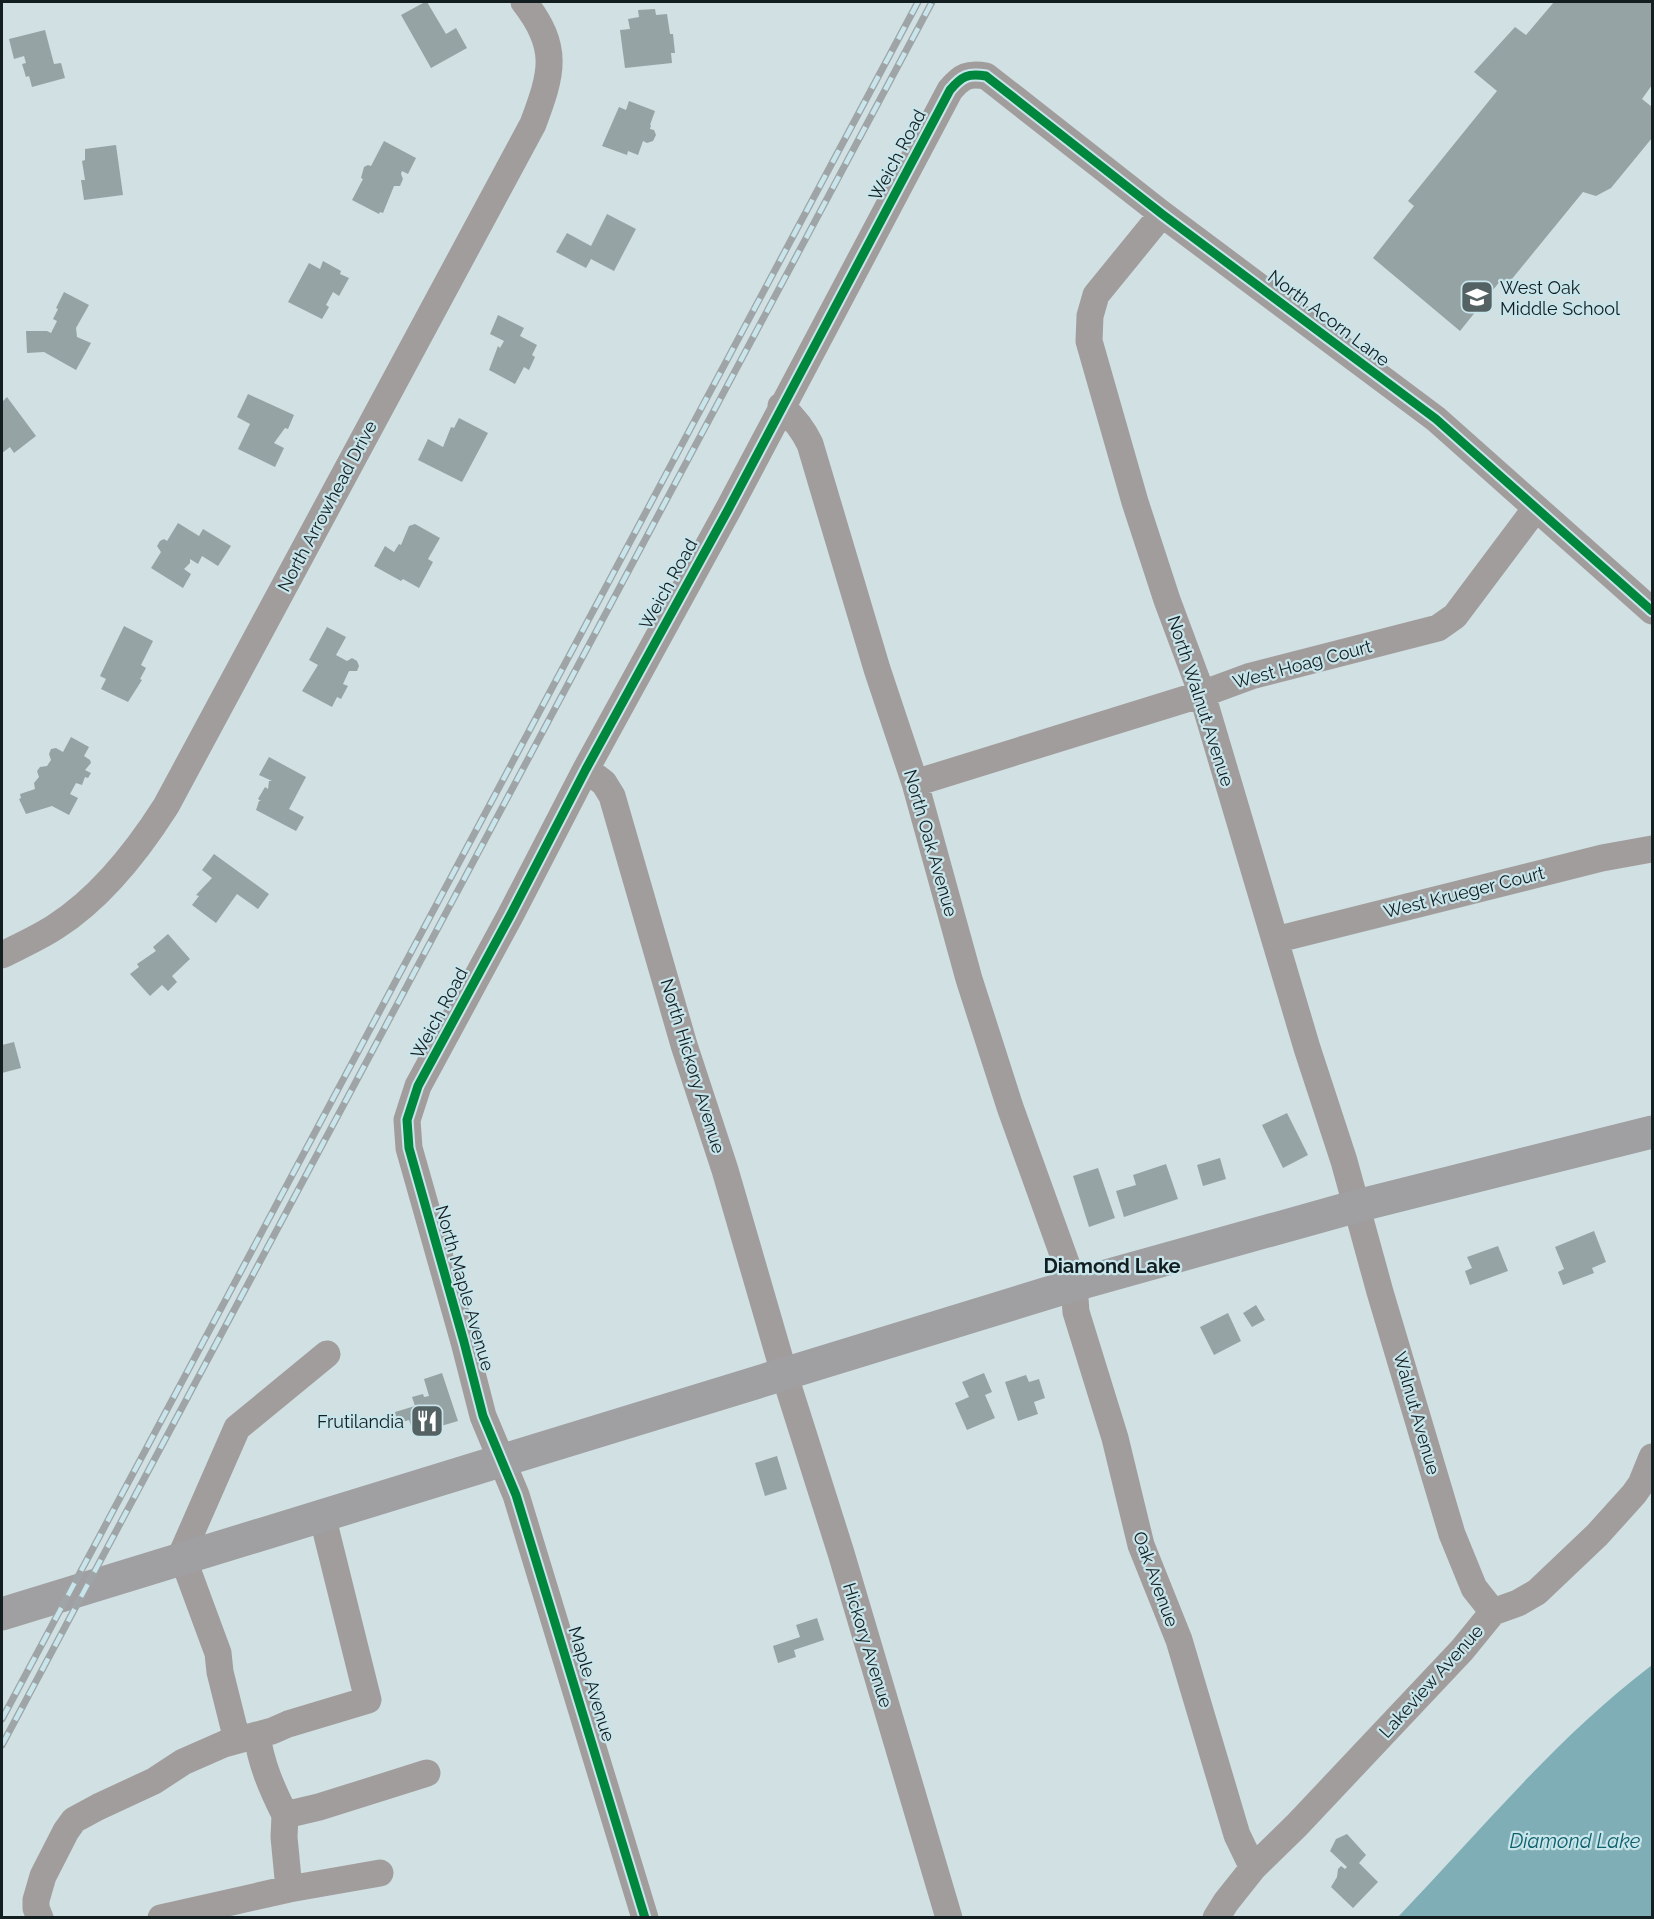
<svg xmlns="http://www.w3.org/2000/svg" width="1654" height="1919" viewBox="0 0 1654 1919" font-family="Raleway,sans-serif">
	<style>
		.water { fill: #80aeb6 }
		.building { fill: #96a3a5 }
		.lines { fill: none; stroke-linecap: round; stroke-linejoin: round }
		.minor { stroke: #a29d9d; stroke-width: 27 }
		.major { stroke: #a09fa2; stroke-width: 33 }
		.rail-casing { stroke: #9fa5a7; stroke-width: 7 }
		.rail { stroke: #c8e5eb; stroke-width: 4.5; stroke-dasharray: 14; stroke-linecap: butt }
		.cycleway-casing { stroke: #c8e5eb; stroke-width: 13 }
		.cycleway { stroke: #00873e; stroke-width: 9 }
		.labels { text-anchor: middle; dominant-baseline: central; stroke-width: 4.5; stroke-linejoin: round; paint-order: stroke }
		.street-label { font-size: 18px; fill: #131e20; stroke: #c8e5eb }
		.poi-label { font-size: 18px; fill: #131e20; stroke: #c8e5eb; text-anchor: start }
		.neighbourhood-label { font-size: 20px; font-weight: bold; fill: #131e20; stroke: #c8e5eb }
		.water-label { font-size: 20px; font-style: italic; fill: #0e606b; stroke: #c8e5eb }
	</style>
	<rect width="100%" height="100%" fill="#d0e0e3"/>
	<path class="water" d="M1652,1665V1917H1398C1480,1831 1557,1737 1652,1665Z"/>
	<path class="building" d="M425,2H427L446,34L456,28L467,48L431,68L401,15Z
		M1554,2H1652V85L1642,99L1652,107V138L1611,188L1596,196L1583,192L1507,285L1501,280L1460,331L1373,258L1414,206L1408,201L1497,91L1474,72L1515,27L1526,35Z
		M655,9L656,15L667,14L670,34H673L675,53H671L672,63L625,68L620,30L630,29L628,19L639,17L638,10Z
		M45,30L54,64L61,63L65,78L32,87L29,76L26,77L22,64L26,63L24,56L14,59L9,39Z
		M629,101L655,111L650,125H651L650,129L654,130L656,135L653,141L647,143L643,141L638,155L628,151L627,155L602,146L619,107L626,110Z
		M384,141L416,158L408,174L402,171L401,174L403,179L400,186H394L383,213L380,212L379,214L352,200L363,179L361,178L364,167L368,165L371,166Z
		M116,145L123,195L84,200L81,180H85L82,161L85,160V149Z
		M607,214L636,229L614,271L591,259L586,268L556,252L567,233L591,246Z
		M323,261L341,271L340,274L349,278L339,296L333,292L326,305L329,307L322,319L288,302L309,263L320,269Z
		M64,292L89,305L76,328L77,337L91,343L76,370L44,352L27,353L26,331H47L51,333L57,321L53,319L58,309L56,308Z
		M498,315L524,328L520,336L537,345L532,355L535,357L529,370L524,367L515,384L489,370L498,346L500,348L504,341L490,334Z
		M248,394L294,415L288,429L285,428L274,443L284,448L275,467L238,449L250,424L237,417Z
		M7,397L36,436L14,453L10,447L2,453V402Z
		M459,418L488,433L462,482L418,460L428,439L443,447L451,427L454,428Z
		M178,523L199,536L203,529L231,546L218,566L202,556L198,564L190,559V563L184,569L191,574L183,588L151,568L161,552L157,546L160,541L164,539L167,541Z
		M415,524L440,538L428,559L433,562L419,588L403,579L401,581L374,566L385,546L394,552L399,544L401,545L409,526Z
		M124,626L153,641L141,665L146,668L140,679L142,680L128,702L101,689L106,679L100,676Z
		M327,627L346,637L336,655L347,661L352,658L357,661L359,666L357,671H349L343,684L348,686L341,699L337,697L332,707L302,691L318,665L309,660Z
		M71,737L89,747L84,756L90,760L91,763L85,770L91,773L88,778L85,777L82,785L76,783L70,794L78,798L69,815L52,806L26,814L19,799L21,798L20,794L35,789L34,783L39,777L37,771L40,767L47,766L51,760L49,754L51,749L56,748L63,752Z
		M269,757L306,777L289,809L304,817L296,831L256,810L259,801H261L258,799L265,787L268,789L269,781H272L259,775Z
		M214,854L269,894L258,909L237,894L216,923L192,905L199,896L196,895L212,878L202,870Z
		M168,934L190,959L172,976L177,982L168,991L162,985L150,996L130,974L139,967L137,964L156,951L153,947Z
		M14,1042L21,1068L2,1073V1045Z
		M1287,1113L1308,1155L1283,1168L1262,1125Z
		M1220,1158L1226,1179L1203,1186L1197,1165Z
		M1166,1164L1178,1199L1124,1217L1116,1191L1136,1185L1133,1175Z
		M1098,1168L1115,1218L1089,1227L1073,1176Z
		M1594,1231L1606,1262L1592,1268L1594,1273L1563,1285L1558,1272L1564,1269L1555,1247Z
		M1498,1246L1508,1271L1470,1285L1465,1271L1472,1268L1467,1257Z
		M1256,1305L1265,1320L1252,1327L1243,1313Z
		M1228,1313L1241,1341L1214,1355L1200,1327Z
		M442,1373L458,1421L414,1434L409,1420L398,1423L395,1412L415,1406L412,1397L423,1394L424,1397L429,1396L424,1379Z
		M984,1373L992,1392L985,1395L995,1418L967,1430L955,1403L969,1397L962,1382Z
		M1026,1375L1029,1382L1039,1379L1045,1398L1034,1402L1038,1414L1018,1421L1005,1382Z
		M777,1456L787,1489L765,1496L755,1463Z
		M817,1618L824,1640L794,1650L796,1657L778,1663L773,1646L800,1637L796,1625Z
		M1347,1834L1366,1855L1359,1863L1378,1882L1353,1908L1331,1887L1337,1877L1338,1869L1341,1866L1345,1869L1347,1867L1330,1851L1336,1839Z"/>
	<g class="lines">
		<path class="minor" d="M1162,214L1096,295L1090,316L1089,341L1135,502L1167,600L1202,694L1307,1048L1344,1161L1380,1292L1452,1534L1474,1588L1493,1612
			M781,406C794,418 803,429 810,444L877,669L915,783L969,979L1010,1107L1074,1285L1076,1312L1115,1438L1141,1545L1179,1640L1237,1835L1253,1868
			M586,769L604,783L612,796L684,1045L725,1170L784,1373L841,1553L949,1918
			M915,783L1202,694L1251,676L1438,628L1455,616L1536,508
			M1275,940L1602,858L1652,849
			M2,955C20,946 38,938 55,927C99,899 138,850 166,806L533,124C552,73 560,48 524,2
			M257,1735C261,1764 272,1789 285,1815
			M237,1740L220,1672L218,1653L187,1569L180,1558L237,1428L327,1354
			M289,1889L284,1837L285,1815L319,1807L427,1773
			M40,1918L36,1908V1900L43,1876L66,1831L74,1820L98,1807L154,1781L183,1762L224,1744L272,1731L288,1724L368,1700L322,1515
			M161,1918L289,1889L380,1873
			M645,1918L516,1495L483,1416L464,1342L409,1148L407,1120L418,1086L510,916L586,769L729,508L950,90C962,76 968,73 986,76L1162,214L1436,419L1652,611
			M1216,1918L1226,1902L1253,1868L1297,1825L1462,1650L1493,1612L1518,1603L1537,1592L1597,1535L1634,1494L1641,1484L1652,1457"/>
		<path class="major" d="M2,1614L1074,1285L1357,1206L1652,1132"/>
		<g class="rail-casing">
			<path id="rail" d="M2,1719L918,2
				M2,1745L932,2"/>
		</g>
		<use href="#rail" class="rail"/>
		<g class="cycleway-casing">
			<path id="cycleway" d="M645,1918L516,1495L483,1416L464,1342L409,1148L407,1120L418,1086L510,916L586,769L729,508L950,90C962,76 968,73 986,76L1162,214L1436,419L1652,611"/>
		</g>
		<use href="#cycleway" class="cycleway"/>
	</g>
	<defs>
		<g id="school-square" transform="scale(1.725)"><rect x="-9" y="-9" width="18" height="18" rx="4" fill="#556264" stroke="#c8e5eb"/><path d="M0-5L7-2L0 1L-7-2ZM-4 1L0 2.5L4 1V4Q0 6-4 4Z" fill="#fff"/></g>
		<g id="restaurant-square" transform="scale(1.725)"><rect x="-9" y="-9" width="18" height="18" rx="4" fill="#556264" stroke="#c8e5eb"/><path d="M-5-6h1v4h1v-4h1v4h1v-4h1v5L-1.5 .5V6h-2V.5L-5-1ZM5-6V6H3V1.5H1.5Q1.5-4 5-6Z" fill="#fff"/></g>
	</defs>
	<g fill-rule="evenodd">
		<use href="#school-square" x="1477" y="297"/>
		<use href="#restaurant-square" x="427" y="1421"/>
	</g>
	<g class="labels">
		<g class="street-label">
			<text transform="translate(897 155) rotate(-62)">Weich Road</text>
			<text transform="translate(1329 318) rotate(37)">North Acorn Lane</text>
			<text transform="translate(327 506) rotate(-62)">North Arrowhead Drive</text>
			<text transform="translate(668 584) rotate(-61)">Weich Road</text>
			<text transform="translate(1302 664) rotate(-15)">West Hoag Court</text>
			<text transform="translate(1201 701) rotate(72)">North Walnut Avenue</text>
			<text transform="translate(931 843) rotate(74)">North Oak Avenue</text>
			<text transform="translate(1464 892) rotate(-14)">West Krueger Court</text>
			<text transform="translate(439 1013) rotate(-62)">Weich Road</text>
			<text transform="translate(693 1066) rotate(73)">North Hickory Avenue</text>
			<text transform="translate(465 1288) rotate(74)">North Maple Avenue</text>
			<text transform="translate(1417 1413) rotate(74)">Walnut Avenue</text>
			<text transform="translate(1156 1579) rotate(70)">Oak Avenue</text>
			<text transform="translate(868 1645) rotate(73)">Hickory Avenue</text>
			<text transform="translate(1431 1681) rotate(-48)">Lakeview Avenue</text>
			<text transform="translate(592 1684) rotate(73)">Maple Avenue</text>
		</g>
		<g class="poi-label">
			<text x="1500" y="287">West Oak<tspan x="1500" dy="21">Middle School</tspan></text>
			<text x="404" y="1421" text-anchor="end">Frutilandia</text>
		</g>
		<g class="neighbourhood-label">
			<text x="1112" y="1266">Diamond Lake</text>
		</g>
		<g class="water-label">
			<text x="1575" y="1841">Diamond Lake</text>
		</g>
	</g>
	<rect width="1654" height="1919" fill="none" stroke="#131e20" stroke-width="6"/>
</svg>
